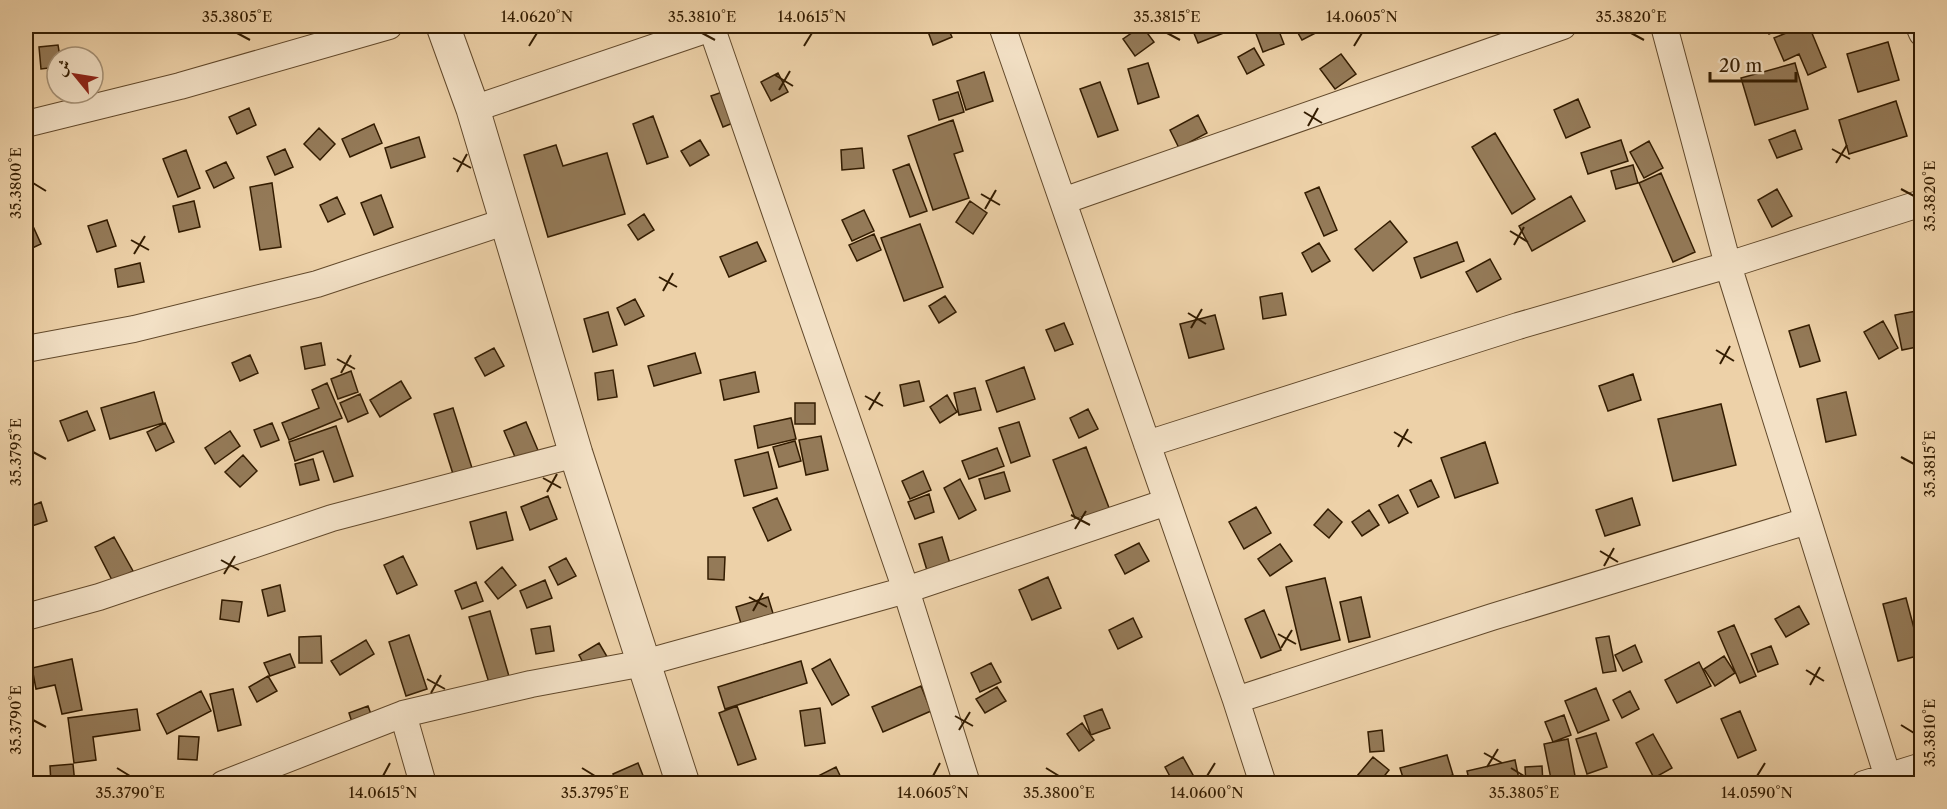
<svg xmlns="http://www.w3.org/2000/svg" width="1947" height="809" viewBox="0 0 1947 809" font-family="'Libre Caslon Text',Amiri,serif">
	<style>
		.building { fill: #947a58; stroke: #331c01; stroke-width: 1.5 }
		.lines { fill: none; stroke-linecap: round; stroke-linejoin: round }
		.minor-casing { stroke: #62492b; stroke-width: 28 }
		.tertiary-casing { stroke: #62492b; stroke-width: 35 }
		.minor { stroke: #f3e1c6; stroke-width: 26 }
		.tertiary { stroke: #f3e1c6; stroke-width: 33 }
		.ticks { fill: none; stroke: #331c01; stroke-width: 2 }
		.neatline { fill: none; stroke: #331c01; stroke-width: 2 }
		.ticks-label { font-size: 15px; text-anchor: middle; fill: #331c01 }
	</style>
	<rect width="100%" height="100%" fill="#edd1a8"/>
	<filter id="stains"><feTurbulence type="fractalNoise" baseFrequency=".00333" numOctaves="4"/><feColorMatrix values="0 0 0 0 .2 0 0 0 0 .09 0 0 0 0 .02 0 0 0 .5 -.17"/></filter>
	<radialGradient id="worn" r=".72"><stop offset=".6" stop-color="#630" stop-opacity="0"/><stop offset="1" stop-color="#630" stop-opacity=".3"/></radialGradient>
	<path class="building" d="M302,26H323L302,29Z
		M472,26H493V27L474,33Z
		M935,26H947L952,37L933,45L927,29Z
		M1142,26L1154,42L1135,56L1123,39Z
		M1191,26H1239V27L1198,43Z
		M1271,26H1277L1284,44L1263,52L1255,31Z
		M1294,26H1329L1302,40Z
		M1766,26H1787L1769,34Z
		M1803,26H1809L1826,67L1808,75L1799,54L1784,61L1774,38Z
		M1888,42L1899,80L1858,92L1847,54Z
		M58,45L60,57H57V67L41,69L39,47Z
		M1254,48L1264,65L1247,74L1238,57Z
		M1341,54L1356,74L1335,89L1320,69Z
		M1148,63L1159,97L1138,104L1128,69Z
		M1795,63L1808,109L1755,125L1741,78Z
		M984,72L993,101L966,110L957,81Z
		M778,73L788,92L771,101L761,82Z
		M1100,82L1118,130L1098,137L1080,89Z
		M731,89L743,119L723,127L711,96Z
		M958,92L964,112L939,120L933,100Z
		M1578,99L1590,127L1566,138L1554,110Z
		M1896,101L1907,136L1849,154L1839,120Z
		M249,108L256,125L237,134L229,117Z
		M1198,115L1207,133L1179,148L1170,130Z
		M653,116L668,157L647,164L633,124Z
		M953,120L963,151L954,154L969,198L933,210L908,136Z
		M374,124L382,143L350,157L342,139Z
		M319,128L335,144L320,160L304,144Z
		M1795,130L1802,149L1777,158L1769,140Z
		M1495,133L1535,199L1512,214L1472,147Z
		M419,137L425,157L391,168L385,148Z
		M700,140L709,155L690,166L681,151Z
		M1621,140L1628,161L1588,174L1581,153Z
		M1649,141L1663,168L1644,178L1630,152Z
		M556,145L563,166L607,153L625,214L548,237L524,155Z
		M862,148L864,168L842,170L841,150Z
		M285,149L293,167L275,175L267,157Z
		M186,150L200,188L178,197L163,159Z
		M226,162L234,178L214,188L206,171Z
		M909,164L927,211L910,217L893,170Z
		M1633,165L1638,183L1616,189L1611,171Z
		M1661,173L1695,252L1673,262L1639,183Z
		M272,183L281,247L260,250L250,187Z
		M1319,187L1337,230L1324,236L1305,193Z
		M1777,189L1792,216L1772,227L1758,200Z
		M381,195L393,227L374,235L361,203Z
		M1571,196L1585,221L1532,251L1519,226Z
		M337,197L345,214L328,222L320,205Z
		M194,201L200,227L179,232L173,206Z
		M970,201L987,213L973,234L956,222Z
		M864,210L874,231L852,241L842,220Z
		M26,213H27L41,244L26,251Z
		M644,214L654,230L638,240L628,225Z
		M107,220L116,246L97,252L88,226Z
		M1390,221L1407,242L1373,271L1355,249Z
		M920,224L943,287L904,301L881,238Z
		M874,234L881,250L857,261L849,245Z
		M757,242L766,261L729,277L720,257Z
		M1457,242L1464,261L1421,278L1414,258Z
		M1319,243L1330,261L1312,272L1302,253Z
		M1490,259L1501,279L1477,292L1466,272Z
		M140,263L144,282L118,287L115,269Z
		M1282,293L1286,315L1263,319L1260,297Z
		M945,296L956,312L939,323L929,306Z
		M635,299L644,316L625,325L617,308Z
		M1922,310V346L1902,350L1895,315Z
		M608,312L617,345L593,352L584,319Z
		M1215,315L1224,349L1189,358L1180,324Z
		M1883,321L1898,348L1879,359L1864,332Z
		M1064,323L1073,344L1055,351L1046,330Z
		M1809,325L1820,361L1800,367L1789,331Z
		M321,343L325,365L305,369L301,347Z
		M494,348L504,366L485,376L475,358Z
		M695,353L701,373L654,386L648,366Z
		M250,355L258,373L240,381L232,363Z
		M1024,367L1035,399L997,412L986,381Z
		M613,370L617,397L598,400L595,373Z
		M351,371L358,392L338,399L331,379Z
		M755,372L759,392L724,400L720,380Z
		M1633,374L1641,400L1608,411L1599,386Z
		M401,381L411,398L380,417L370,400Z
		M919,381L924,401L904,406L900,385Z
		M327,383L342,418L289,440L282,423L319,408L312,390Z
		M975,388L981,410L959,415L954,393Z
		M154,392L163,423L110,439L101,408Z
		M1846,392L1856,435L1826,442L1817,399Z
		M360,394L368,413L348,422L340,403Z
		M947,395L957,412L940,423L930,407Z
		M795,403H815V424H795Z
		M1721,404L1736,465L1673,481L1658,419Z
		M453,408L472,468L453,474L434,414Z
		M1088,409L1098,429L1079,438L1070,418Z
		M87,411L95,430L68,441L60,421Z
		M791,418L796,439L758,448L754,426Z
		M526,422L540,455L518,464L504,431Z
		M1019,422L1030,456L1011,463L999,428Z
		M165,423L174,442L156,451L147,432Z
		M272,423L279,440L261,447L254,430Z
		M336,426L353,476L334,482L323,451L295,461L289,442Z
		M230,431L240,446L215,464L205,448Z
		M821,436L828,470L806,475L799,440Z
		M795,441L801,461L779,467L773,447Z
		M1485,442L1498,483L1455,498L1441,458Z
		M1086,447L1111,513L1078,526L1053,460Z
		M997,448L1004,466L969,479L962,461Z
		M768,452L777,488L744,496L735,460Z
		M243,455L257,471L240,487L225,472Z
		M313,459L319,480L300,485L295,464Z
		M923,471L931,490L910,499L902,481Z
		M1004,472L1010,491L985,499L979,479Z
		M960,479L976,510L959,519L944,488Z
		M1431,480L1439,497L1418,507L1410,490Z
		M929,494L934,512L915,519L908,502Z
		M1398,495L1408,513L1389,523L1379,505Z
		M548,496L557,519L530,530L521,507Z
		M777,498L791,530L768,541L753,508Z
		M1632,498L1640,525L1605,536L1596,510Z
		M41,502L47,521L26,528V508Z
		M1256,507L1271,533L1244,549L1229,522Z
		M1328,509L1342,522L1329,538L1314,525Z
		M1369,510L1379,525L1362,536L1352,522Z
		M506,512L513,540L477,549L470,522Z
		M114,537L133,571L113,582L95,547Z
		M942,537L952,570L929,577L919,544Z
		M1139,543L1149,561L1125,574L1115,555Z
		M1280,544L1292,561L1270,576L1258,559Z
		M403,556L417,585L397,594L384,565Z
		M708,557H725L724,580L708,579Z
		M566,558L576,576L558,585L549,567Z
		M502,567L516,585L498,599L485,582Z
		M1048,577L1061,608L1032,620L1019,590Z
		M1325,578L1340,640L1301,650L1286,587Z
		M545,580L552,598L527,608L520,591Z
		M476,582L483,601L462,609L455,591Z
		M280,585L285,611L268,616L262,590Z
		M768,597L778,630L746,640L736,607Z
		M1361,597L1370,637L1349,642L1340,602Z
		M1906,598L1921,655L1898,661L1883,604Z
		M222,600L242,602L239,622L220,619Z
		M1799,606L1809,624L1786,637L1775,619Z
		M1264,610L1281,650L1261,658L1245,619Z
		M490,611L513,690L493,696L469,617Z
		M1133,618L1142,637L1118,649L1109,630Z
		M1734,625L1756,676L1740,683L1718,632Z
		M550,626L554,651L536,654L531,629Z
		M1922,631V647L1916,633Z
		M409,635L427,689L406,696L389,642Z
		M321,636L322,663H299V637Z
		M1609,636L1616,671L1603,673L1596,638Z
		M366,640L374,654L340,675L331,661Z
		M599,643L609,660L588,672L579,655Z
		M1635,645L1642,662L1623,671L1615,655Z
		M1771,646L1778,664L1758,672L1751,654Z
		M290,654L295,667L270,676L264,663Z
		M1724,656L1735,673L1715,686L1704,669Z
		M72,659L82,710L62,714L55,685L36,689L32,668Z
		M830,659L849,695L832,705L812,669Z
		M801,661L807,683L725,709L718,687Z
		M1699,662L1711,686L1677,703L1665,680Z
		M991,663L1001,682L980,692L971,673Z
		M268,676L277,691L257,702L249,687Z
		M921,686L931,711L883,732L872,707Z
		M997,687L1006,701L985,713L976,699Z
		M1596,688L1609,720L1578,733L1565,701Z
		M233,689L241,725L218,731L210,694Z
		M201,691L211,711L167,734L157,714Z
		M1630,691L1639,709L1622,718L1613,700Z
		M368,706L376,728L356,735L349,713Z
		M737,706L756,759L738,765L719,713Z
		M820,708L825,743L805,746L800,711Z
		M137,709L140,730L93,737L96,760L74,763L68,718Z
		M1102,709L1110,728L1091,735L1084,716Z
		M1740,711L1756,750L1738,758L1721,719Z
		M1564,715L1571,735L1553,742L1545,722Z
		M1082,723L1094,740L1079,751L1067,734Z
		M1382,730L1384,751L1370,752L1368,732Z
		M1596,733L1607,767L1587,774L1576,739Z
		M1653,734L1672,768L1654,778L1636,743Z
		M179,736L199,737L197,760L178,759Z
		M1568,739L1576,781L1552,784L1544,744Z
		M1447,755L1453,775L1422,784H1405L1400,768Z
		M1183,757L1198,784H1174L1165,767Z
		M1373,757L1389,770L1378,784H1367L1357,776Z
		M1515,760L1520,784H1470L1467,771Z
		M638,763L646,783L617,784L613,774Z
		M73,764L75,784H51L50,766Z
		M1542,766L1543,784H1526L1525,767Z
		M836,767L844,784H819L816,777Z
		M813,776L815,784H793Z
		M562,777L569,784H556Z
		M1448,778L1450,784H1433Z
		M597,779L598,784H581Z"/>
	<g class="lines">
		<g class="minor-casing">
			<path id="minor" d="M711,26L906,590L967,784
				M1002,26L1236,700L1263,784
				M1664,26L1728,265L1890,784
				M1919,26L1922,33
				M473,109L717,26
				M26,124L180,86L389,26
				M1063,201L1563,26
				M26,349L134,329L317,284L507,221
				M1147,444L1518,326L1728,265L1922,203
				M26,617L99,597L332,518L576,454
				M1236,700L1492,617L1807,521
				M403,714L423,784
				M223,784L403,714L531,684L644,663L749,634L906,590L1167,502
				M1864,784L1922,766"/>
		</g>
		<g class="tertiary-casing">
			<path id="tertiary" d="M443,26L473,109L576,454L683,784"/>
		</g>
		<use href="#minor" class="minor"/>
		<use href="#tertiary" class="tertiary"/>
	</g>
	<path class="ticks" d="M237,33L250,40M702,33L715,40M1167,33L1180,40M1631,33L1644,40M529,46L537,33M804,46L812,33M1354,46L1362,33M775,75L793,86M779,90L790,71M1304,112L1322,123M1308,126L1318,108M1832,149L1850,159M453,158L471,168M1836,163L1847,145M457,172L467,154M33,183L46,191M1901,189L1914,196M981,194L1000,205M985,209L996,190M1510,231L1528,242M131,240L149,250M1514,245L1524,227M134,254L145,236M659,277L677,287M663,291L673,273M1188,313L1206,324M1191,328L1202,309M1716,350L1734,361M337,359L355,369M1720,364L1730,346M341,373L351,355M865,396L883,406M869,410L880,392M1394,432L1412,443M1398,447L1408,429M33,452L46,459M1901,457L1914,464M543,478L561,488M547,492L557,474M1071,515L1090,525M1075,529L1086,511M1600,551L1618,562M221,560L239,570M1604,566L1614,548M224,574L235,556M749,597L767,607M753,611L763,593M1278,634L1296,644M1281,648L1292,630M1806,670L1824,681M427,679L445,689M1810,685L1820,667M431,693L441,675M955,716L973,726M33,720L46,727M1901,725L1914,733M959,730L970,712M1484,753L1502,763M1487,767L1498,749M117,768L130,776M582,768L595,776M1046,768L1059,776M1511,768L1524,776M383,776L390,763M933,776L940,763M1207,776L1215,763M1757,776L1765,763"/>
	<rect width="1947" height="809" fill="none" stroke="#edd1a8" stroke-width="66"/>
	<g transform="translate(75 75) rotate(300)"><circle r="28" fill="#f3e1c6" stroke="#a69277" stroke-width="1.5"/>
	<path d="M0-4.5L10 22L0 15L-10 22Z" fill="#8f2418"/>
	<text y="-9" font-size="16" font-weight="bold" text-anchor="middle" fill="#331c01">ش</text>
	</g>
	<path d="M1710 72v9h86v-9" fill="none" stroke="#331c01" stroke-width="3"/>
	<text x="1719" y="72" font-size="18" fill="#331c01" stroke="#f3e1c6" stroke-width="4.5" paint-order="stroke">20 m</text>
	<rect x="33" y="33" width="1881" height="743" class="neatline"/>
	<g class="ticks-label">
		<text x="237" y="22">35.3805°E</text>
		<text x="537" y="22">14.0620°N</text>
		<text x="702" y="22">35.3810°E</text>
		<text x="812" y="22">14.0615°N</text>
		<text x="1167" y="22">35.3815°E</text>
		<text x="1362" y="22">14.0605°N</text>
		<text x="1631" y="22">35.3820°E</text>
		<text transform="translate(16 183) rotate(-90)" y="5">35.3800°E</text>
		<text transform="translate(1930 196) rotate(-90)" y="5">35.3820°E</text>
		<text transform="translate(16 452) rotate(-90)" y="5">35.3795°E</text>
		<text transform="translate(1930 464) rotate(-90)" y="5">35.3815°E</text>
		<text transform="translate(16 720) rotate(-90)" y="5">35.3790°E</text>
		<text transform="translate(1930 733) rotate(-90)" y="5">35.3810°E</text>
		<text x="130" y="798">35.3790°E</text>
		<text x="383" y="798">14.0615°N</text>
		<text x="595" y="798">35.3795°E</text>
		<text x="933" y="798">14.0605°N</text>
		<text x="1059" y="798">35.3800°E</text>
		<text x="1207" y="798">14.0600°N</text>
		<text x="1524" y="798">35.3805°E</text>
		<text x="1757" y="798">14.0590°N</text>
	</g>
	<rect width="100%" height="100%" filter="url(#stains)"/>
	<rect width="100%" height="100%" fill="url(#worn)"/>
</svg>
